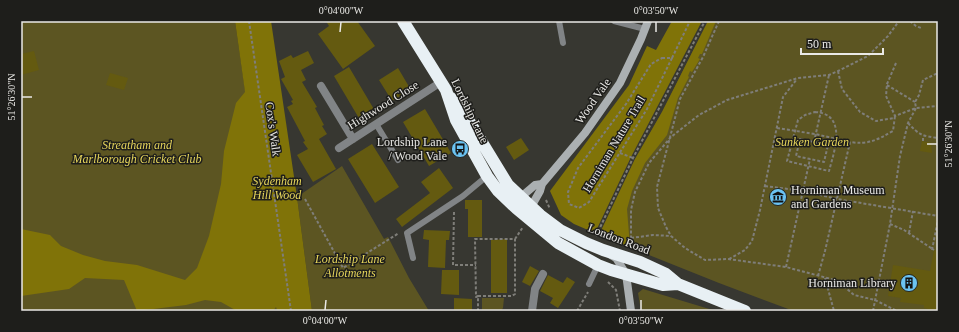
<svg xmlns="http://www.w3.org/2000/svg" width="959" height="332" viewBox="0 0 959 332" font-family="Georgia,serif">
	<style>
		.green { fill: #5c5522 }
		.forest { fill: #807308 }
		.building { fill: #645a10 }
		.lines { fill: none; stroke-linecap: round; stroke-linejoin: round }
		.path { stroke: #7f7e79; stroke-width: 2; stroke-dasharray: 3 2; stroke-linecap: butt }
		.lane { stroke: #818486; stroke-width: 6 }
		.street { stroke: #818486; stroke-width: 8 }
		.secondary { stroke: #abb0b2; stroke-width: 8 }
		.highway { stroke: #e8f0f4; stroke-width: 12 }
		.ticks { fill: none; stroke: #eae9e6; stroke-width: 1.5 }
		.labels { text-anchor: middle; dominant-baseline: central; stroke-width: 3; stroke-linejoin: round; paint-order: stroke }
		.street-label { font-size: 12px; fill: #eae9e6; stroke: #1e1e1b }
		.poi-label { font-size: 12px; fill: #eae9e6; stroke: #1e1e1b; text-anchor: end }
		.park-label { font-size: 12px; font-style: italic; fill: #e6d55b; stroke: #1e1e1b }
		.neatline { fill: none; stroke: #eae9e6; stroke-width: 1.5 }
		.ticks-label { font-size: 10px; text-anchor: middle; fill: #eae9e6 }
	</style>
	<rect width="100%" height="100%" fill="#373731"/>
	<path class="green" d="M21,21H235L277,311H21Z
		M708,21H938V311H798L791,310L719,283L599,235L635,159L662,112Z
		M342,166L384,239L388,237L409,278L429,311H312L297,197Z
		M643,289L716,311H641L638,293Z
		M482,298H504L503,308L501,311H482Z"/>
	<path class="forest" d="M235,21H271L297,197L312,311H277L276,307L273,311H237L221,302L205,300L186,305L137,311L124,280L85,278L69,289L21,296V229L50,235L61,246L83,255L105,261L137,265L185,280L197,268L209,236L221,184L224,151L236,103L245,92Z
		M672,21H702L631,157L595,233L574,224L561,215L550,191L629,85L647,46L656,50Z
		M708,21H716L702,54H700L698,58L700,59L692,72L690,71L688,76L689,77L678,98L667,135L645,163L632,191L627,209L630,247L599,235L635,159L662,112Z"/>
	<path class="building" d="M326,21H357L375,46L343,69L318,34L329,26Z
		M34,51L39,70L21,75V54Z
		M308,51L314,63L301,70L306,80L302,82L317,107L315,108L324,125L322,126L327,134L319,139L336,169L313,182L297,155L308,149L303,142L305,141L287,107L293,104L291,101L293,100L281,79L285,77L279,61L291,55L293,58Z
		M349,67L375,111L360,120L334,76Z
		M398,68L411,90L392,101L379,80Z
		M110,73L128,78L124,90L106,85Z
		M425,109L451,153L429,166L403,122Z
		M521,138L529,150L514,160L506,147Z
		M922,141L931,143L932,153L920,151Z
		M372,144L399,187L375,203L348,159Z
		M439,168L453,188L402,227L396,219L430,193L421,182Z
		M465,200H482V237H468V209H465Z
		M424,230L450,231L449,240H446L445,268L428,267L429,240L423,239Z
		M507,239V293H491V240Z
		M934,250L938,251V311L924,308V305L900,302L901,298L888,296L893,265L930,271Z
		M530,266L539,271L530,286L522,282Z
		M442,270H459V295L441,294Z
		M548,275L563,283L567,277L575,282L558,308L550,303L553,298L540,291Z
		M454,298L472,299V311H454Z"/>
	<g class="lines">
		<path class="path" d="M249,21L291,311
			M719,21L703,57L680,99L657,187L658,208L666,227L671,236L685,248L705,260L728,259L786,267L831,279L840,283L854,295L875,300L897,311
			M910,21L916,26L921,28
			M662,58H672L647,109L589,202L579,208L569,204L568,192L578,168L626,104L651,64Z
			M672,58L690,21
			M896,63L887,84L886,96L895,116L916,108L938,106
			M838,71L842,89L860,112L876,121L894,118
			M887,85L915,102
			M815,112C848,114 834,152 829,171L787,161L798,120L805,115Z
			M908,123C919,135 922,136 938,138L937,146
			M777,128L815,134L850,142
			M800,139L828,145L824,162L796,156Z
			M923,141V136
			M814,142L829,75
			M620,153L633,158
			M765,186L803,191L837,199L938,216
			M305,199L343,268L399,233
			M546,200L550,209
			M454,212L453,265H476
			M890,224L904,230L934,250
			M909,233L913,211
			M596,236L633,158L705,21
			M631,238L653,235L671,236
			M515,239L523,227
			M634,248L631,238V210L635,192L649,163L671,137L699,115L727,100L798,78L829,75L838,71L868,56L888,36L899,21
			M932,250L938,220
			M729,259L745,250L752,241L760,210L783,97L797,79
			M786,267L810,159
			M818,276L825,251L850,142C868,145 877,140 893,131L895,116
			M825,278L834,311
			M608,282L616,290L620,311
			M478,296H512L515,294V239H475L476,297L478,296V311
			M577,311L588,292
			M873,311L890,224L900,156L908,123L916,108L915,102L919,95L923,80L938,73"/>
		<path class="lane" d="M559,21L563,43
			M614,21L645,29
			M376,124L398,160
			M413,258L407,233L463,196L487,176
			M589,284L598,265"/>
		<path class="street" d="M321,86L353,139
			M339,148L441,82
			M532,311L535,289L543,274"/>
		<path class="secondary" d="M521,197L535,185L542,184
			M531,207L540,191L542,184L585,133L620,83L641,39L648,21
			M611,255L616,258L626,274L631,311"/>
		<path class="highway" d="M403,21L446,90L456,120L487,176L498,191L517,209L558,243L598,265L611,270L663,285L678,284
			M451,98L464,113L508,185L540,215L560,230L586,243L603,250L640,262L666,274L678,284L745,311"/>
	</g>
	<path class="ticks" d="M340,32L341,22M656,32V22M22,97H32M927,144H937M325,310L326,300M641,310V300"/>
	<defs>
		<g id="bus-disc" transform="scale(0.9)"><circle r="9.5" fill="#6bc3f2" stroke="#1e1e1b"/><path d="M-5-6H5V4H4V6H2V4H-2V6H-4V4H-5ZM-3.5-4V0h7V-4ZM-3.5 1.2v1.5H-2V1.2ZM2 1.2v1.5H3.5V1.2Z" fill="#111"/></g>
		<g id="museum-disc" transform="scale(0.9)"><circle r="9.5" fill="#6bc3f2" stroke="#1e1e1b"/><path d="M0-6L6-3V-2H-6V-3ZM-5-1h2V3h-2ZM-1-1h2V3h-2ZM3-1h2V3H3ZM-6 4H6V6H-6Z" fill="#111"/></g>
		<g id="building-disc" transform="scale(0.9)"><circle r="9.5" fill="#6bc3f2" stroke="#1e1e1b"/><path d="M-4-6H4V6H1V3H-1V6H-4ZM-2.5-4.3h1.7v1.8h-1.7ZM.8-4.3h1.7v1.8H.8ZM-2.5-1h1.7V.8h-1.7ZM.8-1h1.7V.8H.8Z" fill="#111"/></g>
	</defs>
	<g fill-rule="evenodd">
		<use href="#bus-disc" x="460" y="149"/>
		<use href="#museum-disc" x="778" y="197"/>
		<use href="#building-disc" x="909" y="283"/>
	</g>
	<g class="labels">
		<g class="street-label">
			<text transform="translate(593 101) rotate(-55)">Wood Vale</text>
			<text transform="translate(383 105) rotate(-32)">Highwood Close</text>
			<text transform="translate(470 111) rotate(64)">Lordship Lane</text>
			<text transform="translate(273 129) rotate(82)">Cox's Walk</text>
			<text transform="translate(614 144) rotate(-59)">Horniman Nature Trail</text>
			<text transform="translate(619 239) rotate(21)">London Road</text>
		</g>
		<g class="poi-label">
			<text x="447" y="142">Lordship Lane<tspan x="447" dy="14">/ Wood Vale</tspan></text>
			<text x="791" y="190" text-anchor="start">Horniman Museum<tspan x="791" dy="14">and Gardens</tspan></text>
			<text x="896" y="283">Horniman Library</text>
		</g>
		<g class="park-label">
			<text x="812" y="142">Sunken Garden</text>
			<text x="137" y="145">Streatham and<tspan x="137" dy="14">Marlborough Cricket Club</tspan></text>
			<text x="277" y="181">Sydenham<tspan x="277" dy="14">Hill Wood</tspan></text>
			<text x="350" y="259">Lordship Lane<tspan x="350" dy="14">Allotments</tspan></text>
		</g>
	</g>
	<rect width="959" height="332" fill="none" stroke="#1e1e1b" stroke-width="44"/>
	<path d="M801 48v6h82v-6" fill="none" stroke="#eae9e6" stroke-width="2"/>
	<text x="807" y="48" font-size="12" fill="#eae9e6" stroke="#1e1e1b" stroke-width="3" paint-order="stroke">50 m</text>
	<rect x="22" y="22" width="915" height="288" class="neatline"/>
	<g class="ticks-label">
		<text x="341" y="14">0°04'00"W</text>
		<text x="656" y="14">0°03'50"W</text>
		<text transform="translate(11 97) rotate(-90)" y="4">51°26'30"N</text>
		<text transform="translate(948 144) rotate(-90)" y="4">51°26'30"N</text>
		<text x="325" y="324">0°04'00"W</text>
		<text x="641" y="324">0°03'50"W</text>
	</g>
</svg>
